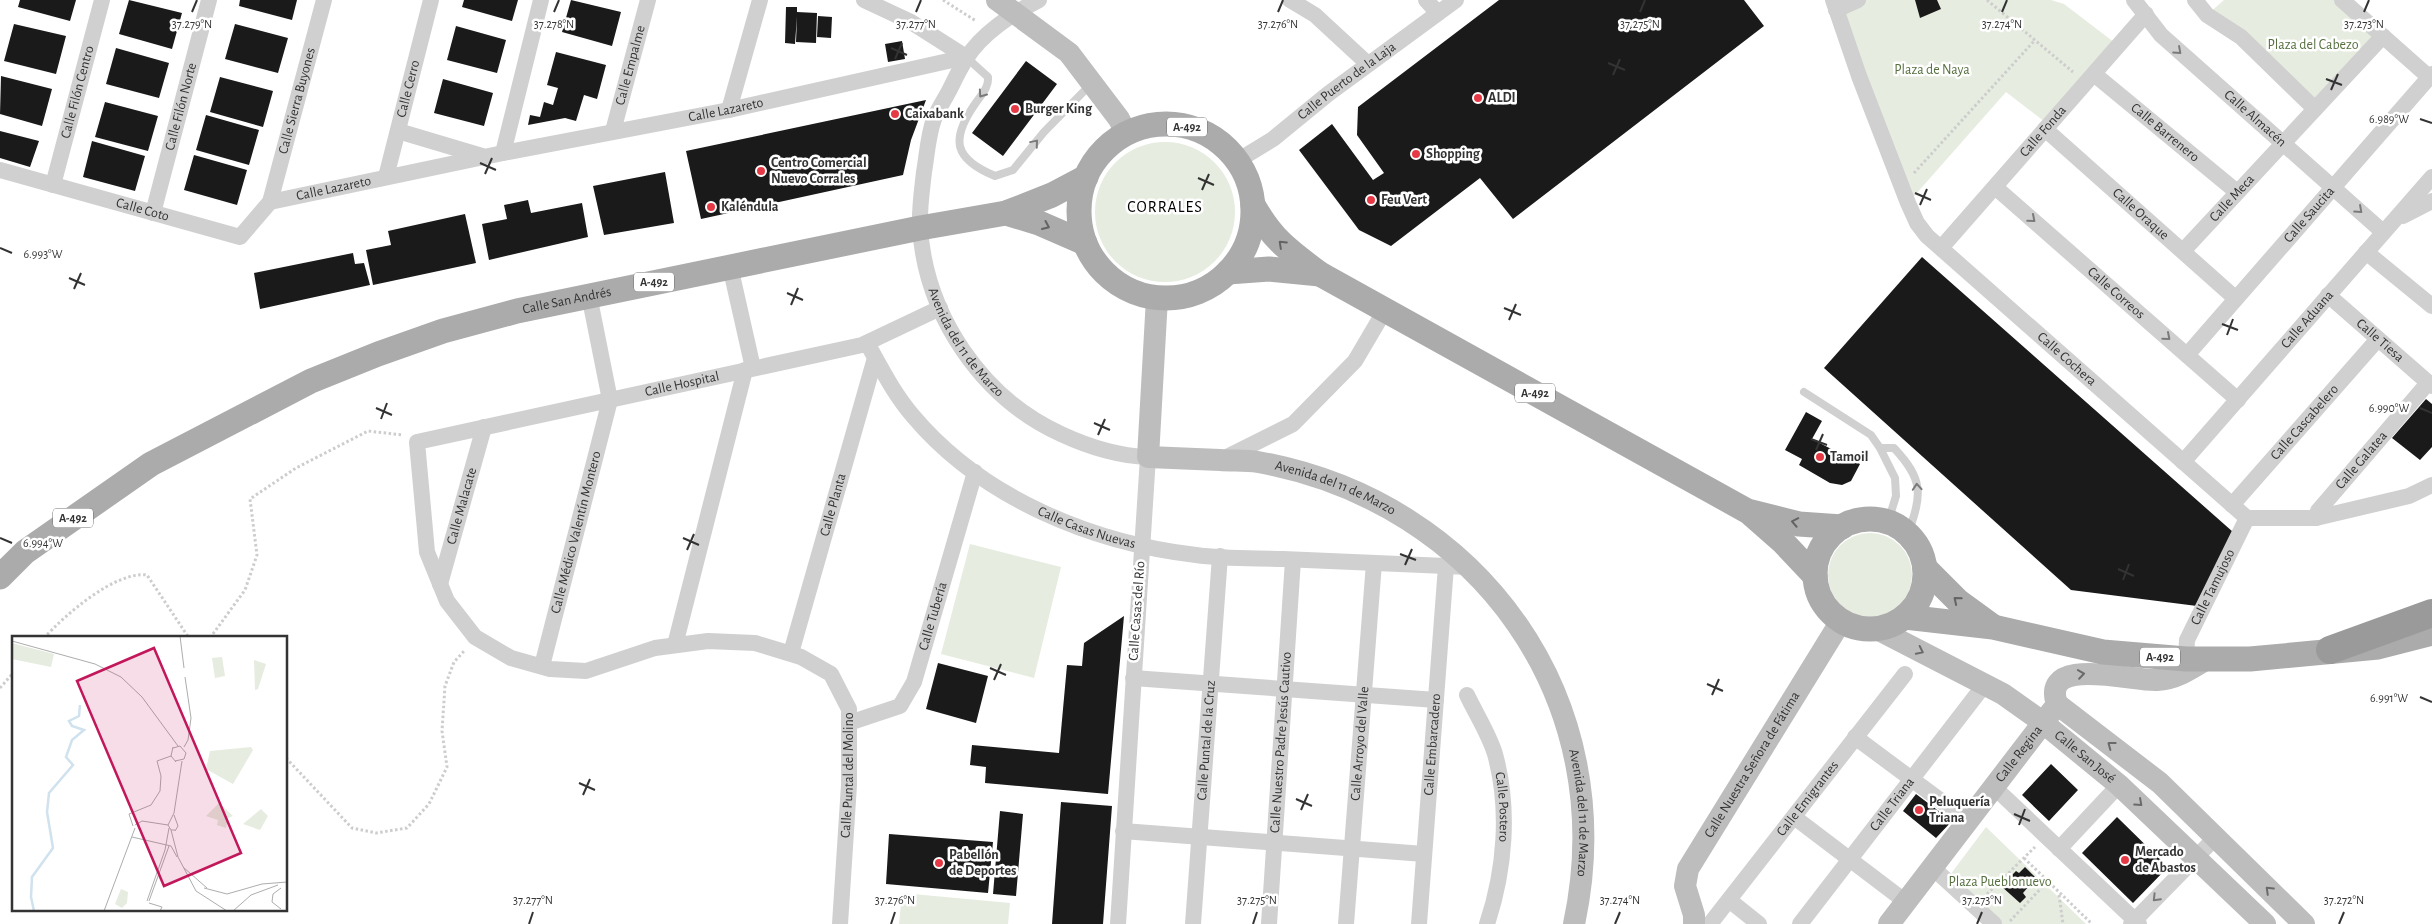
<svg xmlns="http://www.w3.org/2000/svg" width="2432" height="924" viewBox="0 0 2432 924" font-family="'Alegreya Sans',sans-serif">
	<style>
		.green { fill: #e6ecdf }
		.building { fill: #1a1a1a }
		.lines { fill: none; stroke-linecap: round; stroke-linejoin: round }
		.path { stroke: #cdcdcd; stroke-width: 3; stroke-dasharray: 2.5 2.5; stroke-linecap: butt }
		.lane { stroke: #d0d0d0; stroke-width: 8 }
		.street { stroke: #d0d0d0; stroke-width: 16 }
		.secondary { stroke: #bdbdbd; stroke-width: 22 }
		.primary { stroke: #ababab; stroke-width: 25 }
		.highway { stroke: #9a9a9a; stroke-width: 28 }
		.oneway { stroke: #7a7a7a }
		.oneway2 { stroke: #636363 }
		.oneway3 { stroke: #6a6a6a }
		.ticks { fill: none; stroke: #333; stroke-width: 2 }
		.poi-dot { fill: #e63946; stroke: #fff; stroke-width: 2 }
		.labels { text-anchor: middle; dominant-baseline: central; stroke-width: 5; stroke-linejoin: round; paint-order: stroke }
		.shield { fill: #fff; stroke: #707070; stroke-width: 1 }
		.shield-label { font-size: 12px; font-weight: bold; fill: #333 }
		.park-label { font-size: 14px; fill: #56703f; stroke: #fff }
		.street-label { font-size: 14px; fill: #333; stroke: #fff }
		.poi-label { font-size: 14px; font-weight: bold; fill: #333; stroke: #fff; text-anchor: start }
		.quarter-label { font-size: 16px; letter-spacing: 1px; fill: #000; stroke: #fff }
		.inset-river { fill: none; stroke: #cfe2ee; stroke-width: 2.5 }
		.inset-road { fill: none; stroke: #adadad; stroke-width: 1 }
		.view { fill: #c2185b; fill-opacity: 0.15; stroke: #c2185b; stroke-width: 2.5 }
		.inset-edge { fill: none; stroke: #333; stroke-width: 2.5 }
		.ticks-label { font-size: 12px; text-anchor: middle; fill: #333; stroke: #fff; stroke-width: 5; stroke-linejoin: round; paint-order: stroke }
	</style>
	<rect width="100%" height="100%" fill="#fff"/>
	<path class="green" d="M1858,0H2051L2064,4L2119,46L2049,125L2006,92L1908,203L1836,10Z
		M2224,0H2342L2383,36L2315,109L2207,15Z
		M1095 212a70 70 0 1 1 140 0a70 70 0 1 1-140 0Z
		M1828 575a42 42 0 1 1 84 0a42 42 0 1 1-84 0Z
		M970,544L1061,567L1034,678L941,654Z
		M1986,827L2086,924H2002L1950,875Z
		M902,893L1010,903L1008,924H899Z"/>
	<path class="building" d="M20,0H76L70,21L18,7Z
		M129,0L182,13L172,49L119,34Z
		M240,0H297L292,20L239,6Z
		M464,0H518L512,21L462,7Z
		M571,0L621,12L612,46L562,32Z
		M1499,0H1744L1764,26L1513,219L1480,178L1391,246L1359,230L1299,150L1332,124L1373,180L1384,173L1357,135L1358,107Z
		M1915,0H1937L1941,9L1920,18Z
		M786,7H797V12L817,13L816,43L796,42L797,16L795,44L785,43Z
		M818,16L832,17L831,38L817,37Z
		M14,24L66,36L56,74L4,61Z
		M235,24L288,38L278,73L225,59Z
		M456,26L506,40L497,73L447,60Z
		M902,41L905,59L888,62L885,44Z
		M116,48L169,63L159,98L106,84Z
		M556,52L606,65L597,99L584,95L576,121L565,118L528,125L530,115L540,117L544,102L553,105L558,88L547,85Z
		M1026,61L1057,84L1003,156L972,133Z
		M1,76L52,89L42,126L0,114Z
		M220,77L273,91L263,127L210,112Z
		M443,79L493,93L484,126L434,113Z
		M926,100L911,140L903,175L701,219L686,151Z
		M105,102L158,116L148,151L95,137Z
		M206,115L259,130L249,165L196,150Z
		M0,131L39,141L30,167L0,158Z
		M92,141L145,156L135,191L83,177Z
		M194,155L247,170L237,205L184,190Z
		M665,172L674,223L604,235L593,186Z
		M528,200L531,213L582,203L588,237L489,260L482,224L507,219L504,205Z
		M465,214L476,263L373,285L366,250L391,245L388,231Z
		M353,253L355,264L364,263L370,285L260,309L254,273Z
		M1922,257L2233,532L2197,606L2071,590L1824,368Z
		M2426,399L2432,404V447L2420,460L2392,438Z
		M1806,412L1822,421L1812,439L1860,464L1851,481L1842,485L1830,483L1799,465L1802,459L1785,450Z
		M1124,616L1108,794L985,783L986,767L970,765L972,745L1059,753L1067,665L1082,666L1084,643Z
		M938,663L988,676L976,723L926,709Z
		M2051,764L2078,790L2049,821L2022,795Z
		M1916,794L1952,821L1936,838L1903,811Z
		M1061,802L1112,806L1103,924H1052Z
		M1000,811L1023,814L1016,896L993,894Z
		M2117,817L2168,867L2133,903L2082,853Z
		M889,834L993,842L988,893L886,884Z
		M2025,867L2036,878L2023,893L2026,897L2020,903L2001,886L2016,871L2019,873Z"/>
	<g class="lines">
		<path class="path" d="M943,0L976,21
			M1987,0L2073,72
			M1914,173L2035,40
			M44,638C65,615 115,571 147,575L189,638
			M210,638L245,590L257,555L250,499L296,468L368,431L403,435
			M0,688L14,672
			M286,758L352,828L376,833L407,828L429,804L447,767L442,731L445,686L454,662L465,650
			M2024,858L2092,924
			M1987,894L2035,847
			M2059,895L2063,924
			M2010,921L2047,882"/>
		<path class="lane" d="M966,57L988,77C989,88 981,95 975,104C950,140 954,159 995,176L1013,170L1044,132L1090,85
			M1804,392L1871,435L1880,448L1895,478L1896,496L1888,522
			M1880,448H1894C1924,480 1922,494 1908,534"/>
		<g class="street">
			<path d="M864,0L911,22L966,57"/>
			<path id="s1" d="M1039,0C1013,13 981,34 966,59C960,68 955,79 950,89C945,99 938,109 934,119C928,135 927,155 924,172C922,190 919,210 920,228C926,316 982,398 1061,434C1089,447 1117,456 1148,457L1118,924"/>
			<path d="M1290,0L1315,15L1368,64"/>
			<path d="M1426,0L1438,13"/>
			<path id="s2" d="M1833,0L1859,76L1908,203L1917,223L1927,236L2247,518H2316L2409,496L2432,485"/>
			<path id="s3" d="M2134,0L2161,35L2383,232"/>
			<path d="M2195,0L2207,15L2241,37L2315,109"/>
			<path d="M2342,0L2429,77"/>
			<path d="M1836,10L1858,0"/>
			<path id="s4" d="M2094,74L2237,192"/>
			<path d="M729,110L760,0"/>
			<path id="s5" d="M2045,129L2235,298"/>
			<path d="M398,131L482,156"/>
			<path id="s6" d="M613,131L648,0"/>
			<path d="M503,153L541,0"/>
			<path id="s7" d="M1237,161L1273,139L1328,94L1456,0"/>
			<path id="s8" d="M0,170L240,237L270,202L324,0"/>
			<path id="s9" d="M386,177L431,0"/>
			<path id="s10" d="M53,185L102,0"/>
			<path id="s11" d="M1995,187L2238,400"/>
			<path id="s12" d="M270,202L503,153L729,110L966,57"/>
			<path id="s13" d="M153,213L209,0"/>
			<path d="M2403,216L2432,201"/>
			<path id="s14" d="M1941,248L2146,14"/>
			<path id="s15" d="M2183,251L2383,36"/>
			<path d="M2366,252L2432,306"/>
			<path d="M730,266L753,368"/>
			<path id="s16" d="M2328,295L2432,386"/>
			<path id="s17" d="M867,343C881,368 894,394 913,416C982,498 1092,543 1196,555C1224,559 1254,558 1283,559C1345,562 1407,564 1469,567"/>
			<path id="s18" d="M2187,355L2432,74"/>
			<path d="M1223,459L1293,424L1355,361L1385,310"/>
			<path id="s19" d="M2183,462L2432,177"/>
			<path id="s20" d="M2232,505L2378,339"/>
			<path id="s21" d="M2316,518L2318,511L2428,383"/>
			<path id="s22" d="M440,584L484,427"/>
			<path d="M675,645L745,370"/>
			<path id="s23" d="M791,653L875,358"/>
			<path id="s24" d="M2186,659L2187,640L2247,518"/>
			<path id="s25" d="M542,666L610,400L589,295"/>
			<path d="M1133,678L1436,700"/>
			<path id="s26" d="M1467,695C1476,714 1489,734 1495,754C1510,809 1505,870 1487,924"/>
			<path id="s27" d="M849,723L900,706L914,682L975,472"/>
			<path d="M1855,737L1968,821"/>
			<path d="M1994,787L2139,924"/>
			<path d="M1794,817L1906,902"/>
			<path d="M1123,831L1424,854"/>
			<path d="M2059,849L2119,785"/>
			<path d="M1932,867L1994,924"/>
			<path d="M1729,900L1759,924"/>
			<path id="s28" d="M840,924L849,785V709L831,674L801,657L755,643L708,641L655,648L586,671L550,669L511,658L475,637L447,601L427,552L417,442L862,345L940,308"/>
			<path id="s29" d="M1193,924L1220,556"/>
			<path id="s30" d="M1269,924L1293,560"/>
			<path id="s31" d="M1346,924L1374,563"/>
			<path id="s32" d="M1419,924L1446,566"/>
			<path id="s33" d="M1710,924L1905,674"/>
			<path id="s34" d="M1800,924L1985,684"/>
			<path d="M2131,924L2215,838"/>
		</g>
		<g class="secondary">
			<path d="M997,0L1069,53L1119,119L1126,133"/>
			<path id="s35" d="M1157,298L1148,457C1172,458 1196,459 1220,460C1232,461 1246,460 1258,462C1480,502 1622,701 1574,924"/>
			<path id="s36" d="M1877,629L2003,694L2041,721L2119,785L2265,924"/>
			<path d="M2057,704L2160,783L2304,924"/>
			<path d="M2057,704C2040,654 2134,682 2157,680C2176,679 2191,669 2207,659"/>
			<path id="s37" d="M1694,924V915L1685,886L1688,869L1841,621"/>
			<path id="s38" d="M1889,924L2052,711"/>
		</g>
		<g class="primary">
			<circle cx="1166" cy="211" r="87"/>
			<path d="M1253,205C1273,240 1288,250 1320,274L1749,512L1782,541L1815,576"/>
			<path d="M1006,213L1039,223L1085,243"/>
			<path d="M1228,272L1269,269L1320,274"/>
			<path d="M1751,512L1799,524L1842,527"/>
			<circle cx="1870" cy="574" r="55"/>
			<path d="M1925,568L1958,601L1991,625"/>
			<path id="s39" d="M0,577L25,552L151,464L311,381L378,354L443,331L517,311L920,228L1006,213L1052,195L1086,177"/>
			<path d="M1905,617L1993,627L2103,652L2186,659H2250L2378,647L2432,633"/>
		</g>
		<path class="highway" d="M2330,650L2432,613"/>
	</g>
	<defs><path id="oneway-chevron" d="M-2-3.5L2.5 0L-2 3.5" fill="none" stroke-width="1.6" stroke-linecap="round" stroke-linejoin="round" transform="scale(1.25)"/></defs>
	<g class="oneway">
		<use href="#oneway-chevron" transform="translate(2178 51) rotate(42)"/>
		<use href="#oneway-chevron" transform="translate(982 94) rotate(125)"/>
		<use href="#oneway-chevron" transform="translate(1035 143) rotate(-50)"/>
		<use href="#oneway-chevron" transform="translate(2359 210) rotate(42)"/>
		<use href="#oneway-chevron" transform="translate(2032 219) rotate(41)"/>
		<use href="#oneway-chevron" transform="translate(2167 337) rotate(41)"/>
		<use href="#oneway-chevron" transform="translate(1917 487) rotate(-94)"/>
		<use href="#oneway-chevron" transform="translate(2156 898) rotate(134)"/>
	</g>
	<g class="oneway2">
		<use href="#oneway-chevron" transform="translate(1046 226) rotate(24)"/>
		<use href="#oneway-chevron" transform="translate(1282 244) rotate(-137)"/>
		<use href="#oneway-chevron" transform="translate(1795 522) rotate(-169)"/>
		<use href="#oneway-chevron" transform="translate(1957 600) rotate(-140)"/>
	</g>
	<g class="oneway3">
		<use href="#oneway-chevron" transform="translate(1920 651) rotate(26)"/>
		<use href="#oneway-chevron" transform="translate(2081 674) rotate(-8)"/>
		<use href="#oneway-chevron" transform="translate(2111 745) rotate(-143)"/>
		<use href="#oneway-chevron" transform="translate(2139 803) rotate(42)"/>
		<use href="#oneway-chevron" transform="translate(2269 890) rotate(-136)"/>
	</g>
	<path class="ticks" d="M192,12L197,0M554,12L559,0M916,12L921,0M1278,12L1283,0M1640,12L1645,0M2002,12L2007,0M2364,12L2369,0M891,48L907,55M895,59L902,43M1608,63L1625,70M1613,75L1620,59M2326,79L2342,85M2331,90L2338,74M2420,119L2432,123M480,163L496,170M485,174L492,158M1198,178L1214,185M1202,190L1209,174M1915,193L1931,200M1920,205L1927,189M0,248L12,253M69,278L85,285M74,289L81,273M787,293L803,300M791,305L798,288M1504,308L1521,315M1509,320L1516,304M2222,324L2238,330M2227,335L2233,319M376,408L392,415M2420,408L2432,413M381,419L387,403M1094,423L1110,430M1098,435L1105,419M1811,439L1827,445M1816,450L1823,434M0,538L12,543M683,538L699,545M687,550L694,534M1400,554L1416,560M1405,565L1412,549M2118,569L2134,576M2123,580L2129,564M990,668L1006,675M994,680L1001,664M1707,684L1723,691M1712,695L1719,679M2420,697L2432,702M579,783L595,790M583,795L590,779M1296,799L1312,806M1301,810L1308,794M2014,814L2030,821M2019,825L2025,809M529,924L533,912M891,924L895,912M1253,924L1257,912M1615,924L1620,912M1977,924L1982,912M2339,924L2344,912"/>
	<g class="poi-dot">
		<circle cx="1478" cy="98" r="5"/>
		<circle cx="1015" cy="109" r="5"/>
		<circle cx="895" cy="114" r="5"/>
		<circle cx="1416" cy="154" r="5"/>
		<circle cx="761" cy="171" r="5"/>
		<circle cx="1371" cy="200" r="5"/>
		<circle cx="711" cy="207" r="5"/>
		<circle cx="1820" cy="457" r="5"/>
		<circle cx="1919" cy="810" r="5"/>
		<circle cx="2125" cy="860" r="5"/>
		<circle cx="939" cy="863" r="5"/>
	</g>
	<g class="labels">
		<g class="shield">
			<rect x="1167" y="117.5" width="40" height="19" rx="4"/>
			<rect x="634" y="272.5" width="40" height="19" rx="4"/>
			<rect x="1515" y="383.5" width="40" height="19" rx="4"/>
			<rect x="53" y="508.5" width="40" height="19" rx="4"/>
			<rect x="2140" y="647.5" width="40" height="19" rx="4"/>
		</g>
		<g class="shield-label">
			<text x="1187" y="127">A-492</text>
			<text x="654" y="282">A-492</text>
			<text x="1535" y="393">A-492</text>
			<text x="73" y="518">A-492</text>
			<text x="2160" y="657">A-492</text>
		</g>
		<g class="park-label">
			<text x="2313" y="45">Plaza del Cabezo</text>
			<text x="1932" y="70">Plaza de Naya</text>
			<text x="2000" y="882">Plaza Pueblonuevo</text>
		</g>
		<g class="street-label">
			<text stroke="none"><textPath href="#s6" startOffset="68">Calle Empalme</textPath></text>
			<text stroke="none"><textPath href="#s7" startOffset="136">Calle Puerto de la Laja</textPath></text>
			<text stroke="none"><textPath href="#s9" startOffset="91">Calle Cerro</textPath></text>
			<text stroke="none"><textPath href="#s10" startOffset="96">Calle Filón Centro</textPath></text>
			<text stroke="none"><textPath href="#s8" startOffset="400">Calle Sierra Buyones</textPath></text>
			<text stroke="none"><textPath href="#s13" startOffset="110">Calle Filón Norte</textPath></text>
			<text stroke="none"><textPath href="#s12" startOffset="465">Calle Lazareto</textPath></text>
			<text stroke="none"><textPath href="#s3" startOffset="170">Calle Almacén</textPath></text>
			<text stroke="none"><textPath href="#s14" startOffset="155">Calle Fonda</textPath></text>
			<text stroke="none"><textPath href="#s4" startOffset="92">Calle Barrenero</textPath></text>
			<text stroke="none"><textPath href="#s12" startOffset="65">Calle Lazareto</textPath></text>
			<text stroke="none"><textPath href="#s15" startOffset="72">Calle Meca</textPath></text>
			<text stroke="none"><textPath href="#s8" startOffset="148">Calle Coto</textPath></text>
			<text stroke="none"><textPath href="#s5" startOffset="128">Calle Oraque</textPath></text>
			<text stroke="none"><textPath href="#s18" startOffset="186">Calle Saucita</textPath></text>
			<text stroke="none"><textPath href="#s11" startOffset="161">Calle Correos</textPath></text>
			<text stroke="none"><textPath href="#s39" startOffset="638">Calle San Andrés</textPath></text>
			<text stroke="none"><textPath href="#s19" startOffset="189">Calle Aduana</textPath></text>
			<text stroke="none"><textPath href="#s1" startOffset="399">Avenida del 11 de Marzo</textPath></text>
			<text stroke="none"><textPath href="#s16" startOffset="69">Calle Tiesa</textPath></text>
			<text stroke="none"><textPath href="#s2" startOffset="441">Calle Cochera</textPath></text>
			<text stroke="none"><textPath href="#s28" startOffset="1109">Calle Hospital</textPath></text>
			<text stroke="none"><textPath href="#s20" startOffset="110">Calle Cascabelero</textPath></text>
			<text stroke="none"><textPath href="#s21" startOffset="74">Calle Galatea</textPath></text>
			<text stroke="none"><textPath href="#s35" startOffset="351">Avenida del 11 de Marzo</textPath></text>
			<text stroke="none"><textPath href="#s22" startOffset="81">Calle Malacate</textPath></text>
			<text stroke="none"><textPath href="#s23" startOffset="154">Calle Planta</textPath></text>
			<text stroke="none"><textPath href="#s17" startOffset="296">Calle Casas Nuevas</textPath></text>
			<text stroke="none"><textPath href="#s25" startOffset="138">Calle Médico Valentín Montero</textPath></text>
			<text stroke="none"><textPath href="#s24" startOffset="78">Calle Tamujoso</textPath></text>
			<text transform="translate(1137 611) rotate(-86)">Calle Casas del Río</text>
			<text stroke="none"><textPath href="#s27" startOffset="150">Calle Tubería</textPath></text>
			<text stroke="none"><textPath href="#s29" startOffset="184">Calle Puntal de la Cruz</textPath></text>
			<text stroke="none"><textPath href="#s30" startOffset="182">Calle Nuestro Padre Jesús Cautivo</textPath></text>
			<text stroke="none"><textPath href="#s31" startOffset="181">Calle Arroyo del Valle</textPath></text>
			<text stroke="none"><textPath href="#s32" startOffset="180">Calle Embarcadero</textPath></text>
			<text stroke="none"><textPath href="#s38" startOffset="214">Calle Regina</textPath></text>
			<text stroke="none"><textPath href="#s36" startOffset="245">Calle San José</textPath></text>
			<text stroke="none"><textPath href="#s37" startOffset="179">Calle Nuestra Señora de Fátima</textPath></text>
			<text stroke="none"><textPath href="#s28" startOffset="149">Calle Puntal del Molino</textPath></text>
			<text stroke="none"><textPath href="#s33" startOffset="159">Calle Emigrantes</textPath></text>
			<text stroke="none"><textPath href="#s34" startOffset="151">Calle Triana</textPath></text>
			<text stroke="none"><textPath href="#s26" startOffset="119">Calle Postero</textPath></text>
			<text stroke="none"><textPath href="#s35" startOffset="785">Avenida del 11 de Marzo</textPath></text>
		</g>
		<g class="poi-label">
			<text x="1488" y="98">ALDI</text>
			<text x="1025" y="109">Burger King</text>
			<text x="905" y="114">Caixabank</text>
			<text x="1426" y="154">Shopping</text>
			<text x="771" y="163">Centro Comercial<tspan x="771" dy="16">Nuevo Corrales</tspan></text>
			<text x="1381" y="200">Feu Vert</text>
			<text x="721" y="207">Kaléndula</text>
			<text x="1830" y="457">Tamoil</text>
			<text x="1929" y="802">Peluquería<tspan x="1929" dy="16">Triana</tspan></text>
			<text x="2135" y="852">Mercado<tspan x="2135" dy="16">de Abastos</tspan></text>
			<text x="949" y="855">Pabellón<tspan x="949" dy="16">de Deportes</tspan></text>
		</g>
		<g class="quarter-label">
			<text x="1165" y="207">CORRALES</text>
		</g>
	</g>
	<g transform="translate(12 636)">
		<rect width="275" height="275" fill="#fff"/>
		<path d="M0,7L42,18L39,31L0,23ZM210,21L213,40L203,42L200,22ZM242,24L254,28L246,53L243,54ZM239,111L241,114L221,148L194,133L198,115ZM207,167L221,180L216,182L214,192L205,189L206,184L194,180ZM249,173L256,180L248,194L231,188ZM109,253L116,256L115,267L110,272L103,268Z" fill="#e6ecdf"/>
		<path class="inset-river" d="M22,275L19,261L20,241L41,212L35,176L37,157L61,129L54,121L60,104L72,94L60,90L57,85L67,80L68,69"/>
		<path class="inset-road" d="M168,0L172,32M0,5L83,28L109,41L130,61L166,110M161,111L159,120L164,126M172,111L176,104L179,82L173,41M161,112L168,110L174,117L172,123L163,125M162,179L166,190L163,195M123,189L130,185L156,189M121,190L117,178L139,169L148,155L149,140L145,125L159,120M159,194L166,221L184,255L215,275M163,194H159L156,189L162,177L170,125M120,201L159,210L165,221M171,231L195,252M192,252L215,258L250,248L275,246M135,265L153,214L157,192M137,265L157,210M137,267L150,271L148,275M269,273L260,266L261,258L269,252M92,275L123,192M221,275L239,259L266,249"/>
		<path class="view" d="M142,12L229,217L152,250L65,45Z"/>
		<rect width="275" height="275" class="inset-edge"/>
	</g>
	<g class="ticks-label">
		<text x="1278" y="28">37.276°N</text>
		<text x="2002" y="28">37.274°N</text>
		<text x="192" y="28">37.279°N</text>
		<text x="554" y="28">37.278°N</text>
		<text x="916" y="28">37.277°N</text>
		<text x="1640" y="28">37.275°N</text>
		<text x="2364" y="28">37.273°N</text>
		<text x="2389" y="123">6.989°W</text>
		<text x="43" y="258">6.993°W</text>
		<text x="2389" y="412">6.990°W</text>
		<text x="43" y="547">6.994°W</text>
		<text x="2389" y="702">6.991°W</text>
		<text x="533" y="904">37.277°N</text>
		<text x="895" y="904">37.276°N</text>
		<text x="1257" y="904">37.275°N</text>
		<text x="1620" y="904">37.274°N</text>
		<text x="1982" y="904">37.273°N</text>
		<text x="2344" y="904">37.272°N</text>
	</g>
</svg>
